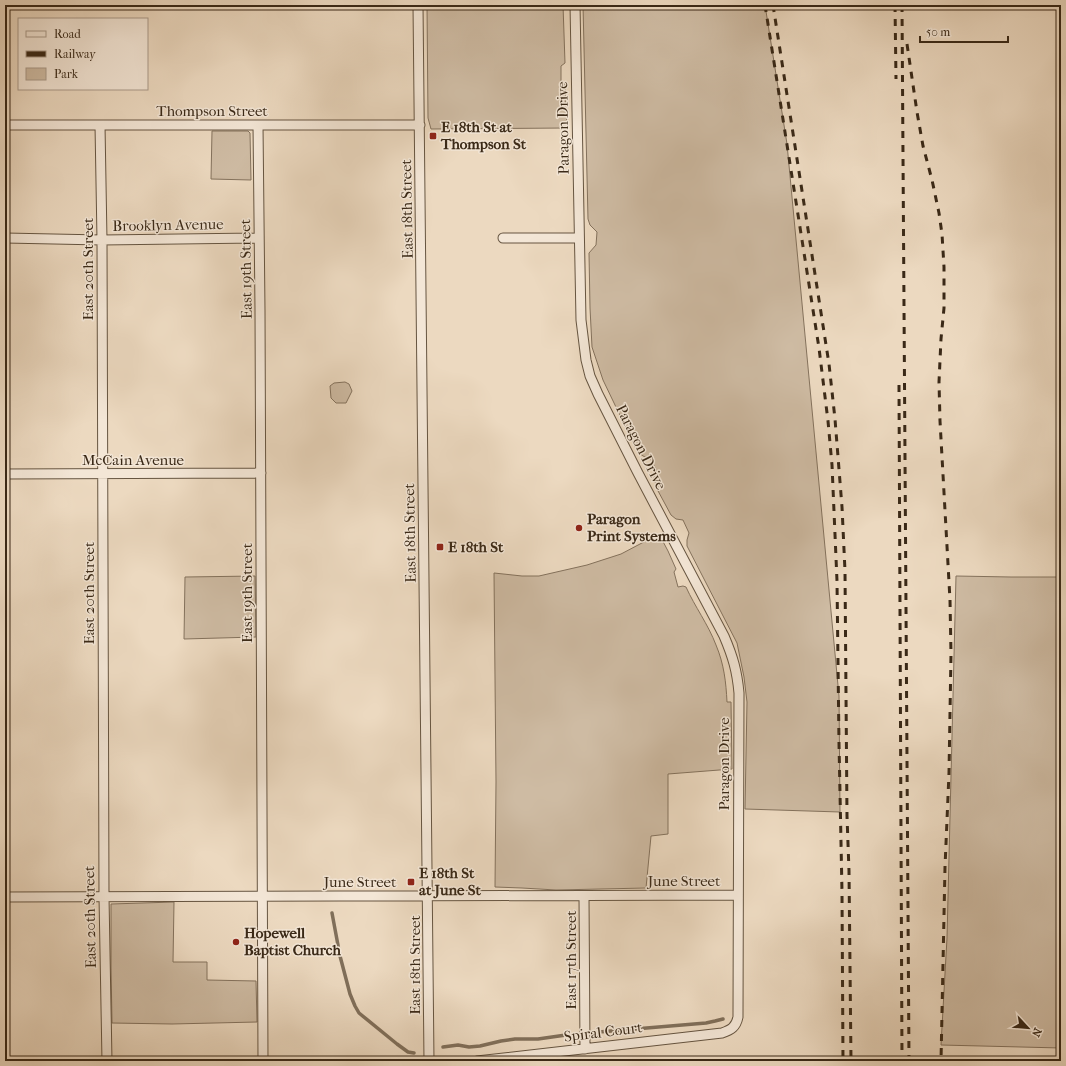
<svg xmlns="http://www.w3.org/2000/svg" width="1066" height="1066" viewBox="0 0 1066 1066" font-family="'IM FELL French Canon',serif">
	<style>
		.green { fill: #cebba3; stroke: #84725d }
		.lines { fill: none; stroke-linecap: round; stroke-linejoin: round }
		.stream { stroke: #806f5a; stroke-width: 3.5 }
		.minor-casing { stroke: #665541; stroke-width: 11 }
		.minor { stroke: #f3e6d6; stroke-width: 9 }
		.rail { stroke: #3a2917; stroke-width: 3; stroke-dasharray: 7 7; stroke-linecap: butt }
		.poi-dot { fill: #8f2418; stroke: #f3e6d6; stroke-width: 1.5 }
		.labels { text-anchor: middle; dominant-baseline: central; stroke-width: 3; stroke-linejoin: round; paint-order: stroke }
		.street-label { font-size: 15px; fill: #3a2917; stroke: #f3e6d6 }
		.poi-label { font-size: 15px; font-weight: bold; fill: #3a2917; stroke: #f3e6d6; text-anchor: start }
	</style>
	<rect width="100%" height="100%" fill="#ecd9c0"/>
	<filter id="stains"><feTurbulence type="fractalNoise" baseFrequency=".005" numOctaves="4"/><feColorMatrix values="0 0 0 0 .2 0 0 0 0 .09 0 0 0 0 .02 0 0 0 .5 -.17"/></filter>
	<radialGradient id="worn" r=".72"><stop offset=".6" stop-color="#630" stop-opacity="0"/><stop offset="1" stop-color="#630" stop-opacity=".3"/></radialGradient>
	<path class="green" d="M427,5H563L565,63L561,66V81L565,84L567,128L431,129L428,118Z
		M583,5H765L787,144L839,696L840,812L745,809L747,702L744,677L737,643L687,546V540L689,533L683,520L676,519L671,515L657,489L654,478L657,471L650,458L645,457L638,453L603,380L592,347L590,308L589,253L596,245L597,232L590,225L588,219Z
		M212,131H248L250,133L251,180L211,179Z
		M345,382L349,384L352,391L346,403H336L331,398L330,386L334,383Z
		M659,534L668,551L676,569L674,572L678,587L683,586L686,587C695,607 708,624 716,645C724,664 726,682 727,702H731L732,769L668,774V834L651,836L646,888L556,890L522,888L495,887L496,782L494,573L522,576H539L587,565L621,554Z
		M255,576L256,637L184,639L185,577Z
		M956,576L1011,577H1061V1048L941,1045L947,938Z
		M174,902L173,962H207V980L256,981L257,1022L172,1024L112,1023L111,967V904Z"/>
	<g class="lines">
		<path class="stream" d="M332,913L340,956L350,994L355,1006L359,1013L397,1044L408,1052L414,1053
			M599,1032L706,1023L715,1021L723,1019
			M443,1047L458,1045L469,1047L480,1046L501,1041L515,1039H538L566,1035"/>
		<g class="minor-casing">
			<path id="minor" d="M418,5L429,1061
				M5,125H420
				M100,125L102,240L104,897L107,1061
				M258,125L260,310L263,1061
				M5,238L102,240L259,238
				M503,238H579
				M5,474L261,473
				M584,896L585,1049
				M5,897L738,895
				M477,1061L722,1033C731,1030 736,1027 738,1017L739,693C737,671 733,657 724,636L638,473L598,394L590,376L586,360L581,320L575,5"/>
		</g>
		<use href="#minor" class="minor"/>
		<path class="rail" d="M765,5L819,348L828,421L832,465L837,581L839,743L842,892L843,1061
			M773,5L829,364L835,419L842,507L845,571L847,816L849,871L851,1061
			M895,5L896,79
			M902,5L909,1061
			M907,44L917,112L923,146L932,180L939,213L942,234L944,267V308L941,339L939,382L940,421L950,600L951,654L949,773L945,867L941,1061
			M899,385L902,1061"/>
	</g>
	<g class="poi-dot">
		<rect x="429" y="132" width="8" height="8" rx="2"/>
		<circle cx="579" cy="528" r="4"/>
		<rect x="436" y="543" width="8" height="8" rx="2"/>
		<rect x="407" y="878" width="8" height="8" rx="2"/>
		<circle cx="236" cy="942" r="4"/>
	</g>
	<g class="labels">
		<g class="street-label">
			<text x="212" y="111">Thompson Street</text>
			<text transform="translate(563 128) rotate(-91)">Paragon Drive</text>
			<text transform="translate(407 209) rotate(-91)">East 18th Street</text>
			<text transform="translate(168 225) rotate(-1)">Brooklyn Avenue</text>
			<text transform="translate(88 269) rotate(-90)">East 20th Street</text>
			<text transform="translate(246 269) rotate(-91)">East 19th Street</text>
			<text transform="translate(641 447) rotate(63)">Paragon Drive</text>
			<text x="133" y="460">McCain Avenue</text>
			<text transform="translate(410 533) rotate(-91)">East 18th Street</text>
			<text transform="translate(89 593) rotate(-90)">East 20th Street</text>
			<text transform="translate(247 593) rotate(-90)">East 19th Street</text>
			<text transform="translate(724 764) rotate(-90)">Paragon Drive</text>
			<text x="684" y="881">June Street</text>
			<text x="360" y="882">June Street</text>
			<text transform="translate(90 917) rotate(-91)">East 20th Street</text>
			<text transform="translate(571 960) rotate(-90)">East 17th Street</text>
			<text transform="translate(415 965) rotate(-90)">East 18th Street</text>
			<text transform="translate(603 1032) rotate(-7)">Spiral Court</text>
		</g>
		<g class="poi-label">
			<text x="441" y="127">E 18th St at<tspan x="441" dy="17">Thompson St</tspan></text>
			<text x="587" y="519">Paragon<tspan x="587" dy="17">Print Systems</tspan></text>
			<text x="448" y="547">E 18th St</text>
			<text x="419" y="873">E 18th St<tspan x="419" dy="17">at June St</tspan></text>
			<text x="244" y="933">Hopewell<tspan x="244" dy="17">Baptist Church</tspan></text>
		</g>
	</g>
	<rect width="1066" height="1066" fill="none" stroke="#ecd9c0" stroke-width="20"/>
	<rect x="6" y="6" width="1054" height="1054" fill="none" stroke="#3a2917" stroke-width="2"/>
	<rect x="10" y="10" width="1046" height="1046" fill="none" stroke="#3a2917"/>
	<rect x="18" y="18" width="130" height="72" fill="#f3e6d6" stroke="#a99a8a"/>
	<rect x="26" y="31" width="20" height="6" fill="#f3e6d6" stroke="#a99a8a"/>
	<text x="54" y="38" font-size="12" fill="#3a2917">Road</text>
	<rect x="26" y="51" width="20" height="6" fill="#3a2917" stroke="#a99a8a"/>
	<text x="54" y="58" font-size="12" fill="#3a2917">Railway</text>
	<rect x="26" y="68" width="20" height="12" fill="#cebba3" stroke="#a99a8a"/>
	<text x="54" y="78" font-size="12" fill="#3a2917">Park</text>
	<g transform="translate(1028 1028) rotate(116)" stroke="#f3e6d6" stroke-width="3" paint-order="stroke">
	<path d="M0-3L7 15L0 10L-7 15Z" fill="#3a2917"/>
	<text y="-6" font-size="11" font-weight="bold" text-anchor="middle" fill="#3a2917">N</text>
	</g>
	<path d="M920 36v6h88v-6" fill="none" stroke="#3a2917" stroke-width="2"/>
	<text x="926" y="36" font-size="12" fill="#3a2917" stroke="#f3e6d6" stroke-width="3" paint-order="stroke">50 m</text>
	<rect width="100%" height="100%" filter="url(#stains)"/>
	<rect width="100%" height="100%" fill="url(#worn)"/>
</svg>
